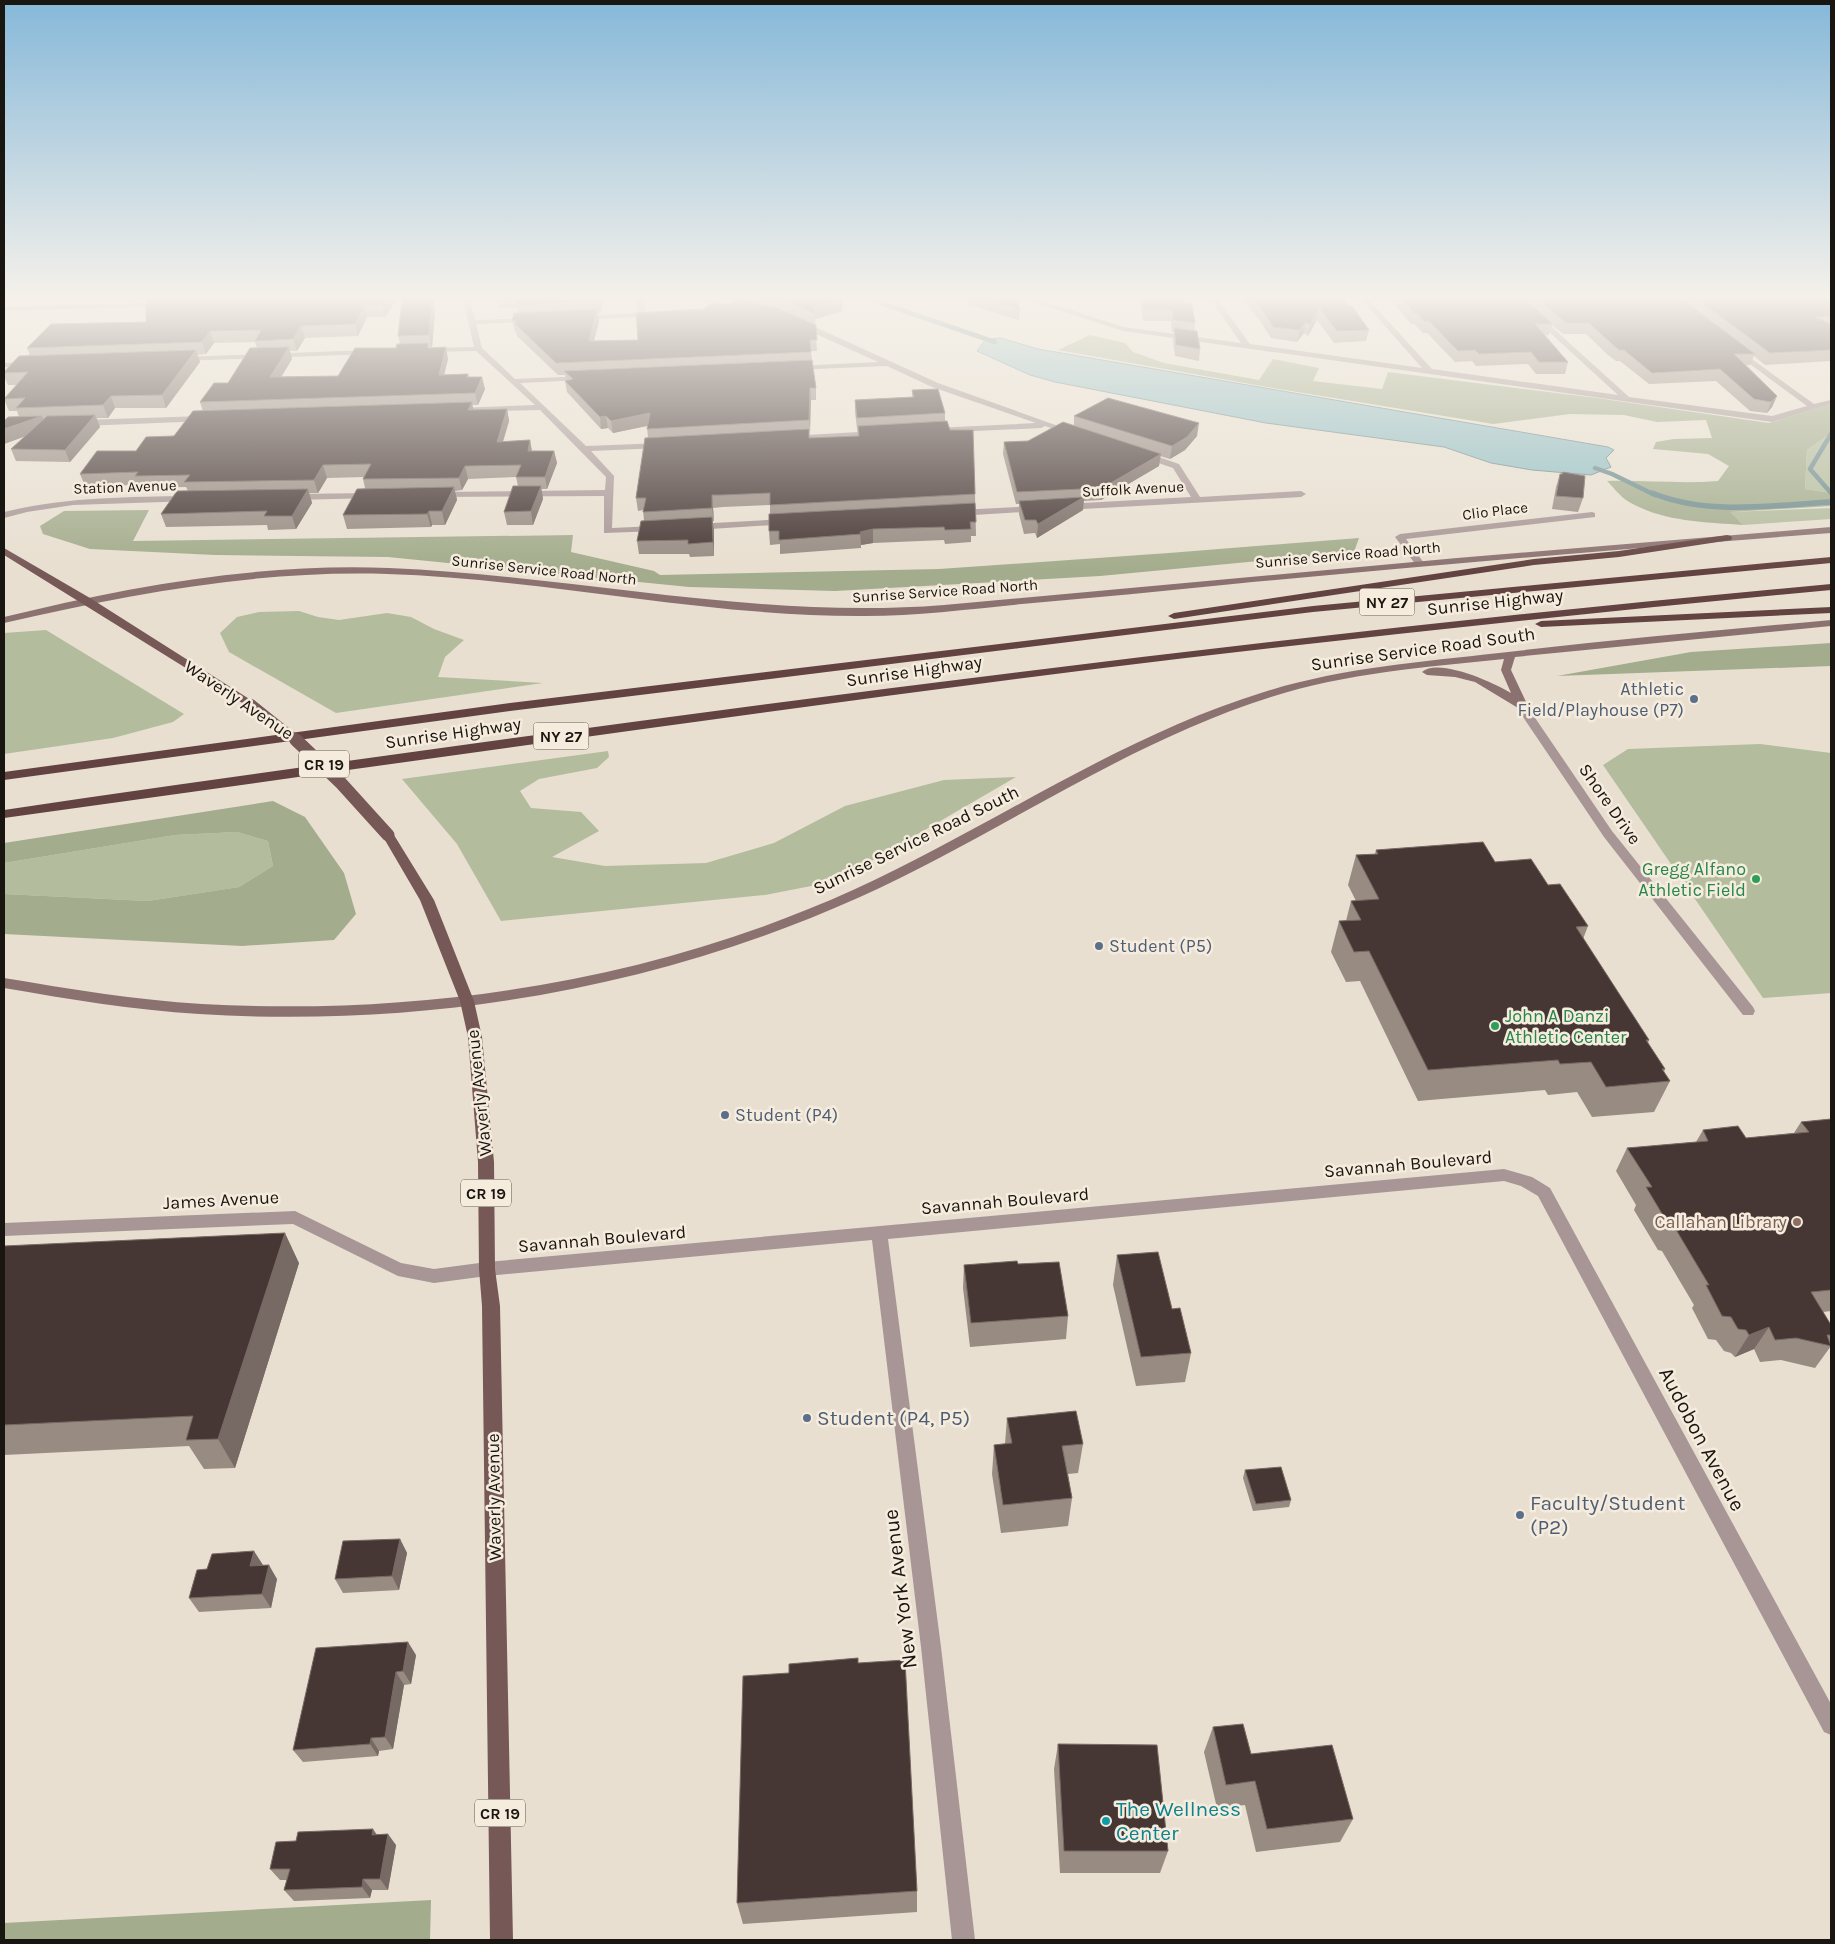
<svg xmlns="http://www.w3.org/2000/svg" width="1835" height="1944" viewBox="0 0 1835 1944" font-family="Karla,sans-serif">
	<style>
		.green { fill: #b3bc9d }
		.forest { fill: #a3ac8c }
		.water { fill: #93bec3; stroke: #6e8b8d }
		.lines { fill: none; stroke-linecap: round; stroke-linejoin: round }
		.stream-far1 { stroke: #6e8b8d; stroke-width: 4.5 }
		.stream { stroke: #6e8b8d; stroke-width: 5.5 }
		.minor { fill: #a79695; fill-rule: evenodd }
		.secondary { fill: #8b7271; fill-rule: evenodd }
		.primary { fill: #765857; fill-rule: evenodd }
		.motorway { fill: #634341; fill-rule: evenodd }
		.primary-bridge-far1 { stroke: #765857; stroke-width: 10 }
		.primary-bridge { stroke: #765857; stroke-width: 13 }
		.wall { fill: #978b82 }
		.shaded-wall { fill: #776963 }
		.building { fill: #463734; stroke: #776963 }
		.service-dot { fill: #5c6f8a; stroke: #f6ecdd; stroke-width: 2 }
		.leisure-dot { fill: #2e9e5b; stroke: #f6ecdd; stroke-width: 2 }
		.education-dot { fill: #8d6e63; stroke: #f6ecdd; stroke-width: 2 }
		.culture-dot { fill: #0f9aa8; stroke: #f6ecdd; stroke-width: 2 }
		.labels { text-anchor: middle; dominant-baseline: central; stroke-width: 5; stroke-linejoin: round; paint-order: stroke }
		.far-street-label { font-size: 15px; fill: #191510; stroke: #f6ecdd }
		.shield { fill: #f6ecdd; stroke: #5b564e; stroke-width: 1 }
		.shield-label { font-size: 16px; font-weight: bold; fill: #191510 }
		.street-label { font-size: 18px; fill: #191510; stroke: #f6ecdd }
		.service-label { font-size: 18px; fill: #4e5e75; stroke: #f6ecdd; text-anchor: start }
		.leisure-label { font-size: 18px; fill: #27864d; stroke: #f6ecdd; text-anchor: end }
		.education-label { font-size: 18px; fill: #785e54; stroke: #f6ecdd; text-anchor: end }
		.near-service-label { font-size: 21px; fill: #4e5e75; stroke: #f6ecdd; text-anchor: start }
		.near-street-label { font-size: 21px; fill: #191510; stroke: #f6ecdd }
		.near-culture-label { font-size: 21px; fill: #0d838f; stroke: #f6ecdd; text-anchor: start }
	</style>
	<rect width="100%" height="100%" fill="#e8dfd0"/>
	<path class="green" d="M1831,433V493L1805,489L1807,450Z
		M1831,508V519L1743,525L1729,512Z
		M299,611L318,617L339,620L387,613L411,617L434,629L464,640L445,657L438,677L543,683L336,713L229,652L220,633L237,617L259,612Z
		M46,630L184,714L173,722L113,738L4,754V633Z
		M1760,744L1831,753V993L1763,998L1603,765L1628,749Z
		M608,751L609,757L597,768L539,779L520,791L531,808L581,812L599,831L552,857L605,866L706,863L774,843L845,806L944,780L1016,777L837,881L765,895L501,921L457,844L402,779Z
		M237,832L268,841L273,866L239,887L148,901L4,894V863L175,835Z"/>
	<path class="forest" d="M1090,335L1125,343L1133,352L1164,363L1259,380L1273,359L1319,368L1313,381L1382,389L1388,372L1597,398L1769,423L1831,404V433L1807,450L1805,489L1831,493V506L1730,512L1743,525C1704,522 1661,522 1626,500C1619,495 1613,487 1607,481C1644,480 1681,484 1718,481L1729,466L1708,454L1653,449L1656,442L1674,439L1712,438L1706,420L1657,422L1624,415L1570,414L1493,424L1267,387L1058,350Z
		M149,510L133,541L573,535L571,552L654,571L660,575L939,569L1169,553L1359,538L1354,552L1100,576L835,591L689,587L388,557L215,555L90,549L43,534L40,526L64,511Z
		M1831,643V666L1557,676L1691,652Z
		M273,801L305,817L344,873L356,914L334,940L242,946L4,934V894L148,901L239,887L273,866L268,841L237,832L175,835L4,863V843Z
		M431,1900L430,1940H4V1923Z"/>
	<path class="water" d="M1001,338L1038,349L1608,447L1614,450L1606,458L1611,467L1591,475L1532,470L1491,463L1444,447L1266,423L1055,382L1030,375L977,351L986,339Z"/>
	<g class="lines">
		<path class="stream-far1" d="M869,299L995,342
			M1831,434L1810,469L1831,493
			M1595,468L1612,474L1655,495"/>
		<path class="stream" d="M1652,493C1708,516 1773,505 1831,502"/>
		<path class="minor" d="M463,299H470L475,320L530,318L534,320L530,322L476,324L482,348L515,379L587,376L588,378L584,380L520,383L586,446L664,443L665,445L661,448L591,451L614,476L612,528L656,526L659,527V531L604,533V496L436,497L434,495L439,492L605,490L606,477L540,410L453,412V408H456L535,405L476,351L428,352L424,350L428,348L474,347Z
			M637,299H645V312H658V316L581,320L577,318L581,316L638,313Z
			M693,299H710L744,307L740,309Z
			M1024,299H1036L1124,327L1241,343L1210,299H1217L1250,344L1422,368L1361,299H1368L1432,369L1618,395L1513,299H1521L1629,397L1772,416L1807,406L1735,353L1734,351L1738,349L1814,404L1831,400V404L1772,422L1123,331Z
			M166,302L167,304L163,306L4,311V307Z
			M796,321H802L938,383L1075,432L1071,435L1045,426L1041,428L932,433L931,431L935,428L1036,423L932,387L887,366L792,370V366H795L878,362L796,325Z
			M369,350H372V354L181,361L177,359L181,357Z
			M33,362L34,364L30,366L4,367V363Z
			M204,416L208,419L207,421L81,426L77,423L81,420Z
			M876,431L880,434L879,436L790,442L786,439L790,436Z
			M1144,452L1179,464L1200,497L1301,491L1306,494L1301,497L1065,510L1060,507L1065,504L1191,497L1173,468L1141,457V453Z
			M372,493L377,496L375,498L294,500L289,497L294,494Z
			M190,496L193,497V501L73,505L27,512L4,518V512C65,497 127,497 190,496Z
			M1036,506L1039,507V511L958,516L953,513L958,510Z
			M1592,512L1595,513V517L1406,539L1424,563L1419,566L1416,565L1395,537L1400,534Z
			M786,519L789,520V524L695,530L690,527L695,524Z
			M1523,705L1527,706L1612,831L1753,1007L1755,1011L1753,1015H1743L1604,837L1517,708Z
			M1504,1169L1532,1177L1550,1188L1831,1704V1735L1824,1732L1538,1196L1521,1186L1504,1181L888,1239L941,1647L975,1940H952L921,1647L872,1240L487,1276L434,1283L398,1276L293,1224L4,1236V1223L295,1211L401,1263L434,1269L487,1262Z"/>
		<path class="secondary" d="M1831,527V533C1632,548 1432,565 1233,584C1163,591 1092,598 1022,604C970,609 917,616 865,616C705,617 547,579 387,574C257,570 130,594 4,623V617C130,586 259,563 389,568C576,576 757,620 944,605L1457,558Z
			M1831,620V626L1515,657L1511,670L1529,708L1523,711L1475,682L1455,677L1427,675L1422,672C1438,657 1495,683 1511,693L1501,670L1504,659C1426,667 1346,673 1271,697C1125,743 999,834 860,897C654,990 424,1028 199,1014C133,1010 68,999 4,988V978C70,989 136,1000 202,1004C424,1016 650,982 853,890C991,827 1118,737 1264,692C1340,668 1420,662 1499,653C1610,640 1720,630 1831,620Z"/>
		<path class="primary" d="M4,548L90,598L257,704L251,707L247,706L4,555Z
			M388,831L394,835L434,900L474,1001L482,1037L494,1162L495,1269L500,1306L513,1940H490L482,1306L479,1269L478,1162L468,1037L460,1001L420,900L382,835Z"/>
		<path class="motorway" d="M1727,535L1731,536L1732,538L1731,540L1619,557L1534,565L1174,619L1168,616L1174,613L1534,559L1619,551Z
			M1831,557V563L1313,612L510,711L4,780V772L510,703L1313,606Z
			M1831,584V590C1585,613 1340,639 1095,669C731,715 367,768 4,818V810L85,798C666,715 1247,637 1831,584Z
			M1831,607V613L1541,627L1535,624L1541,621Z"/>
		<path class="primary-bridge-far1" d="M251,704L297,741"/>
		<path class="primary-bridge" d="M296,740L340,782L388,835"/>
	</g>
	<path class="wall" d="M146,299H397L385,317H367L358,336L305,338L297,351H290L292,359L281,377L338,376L396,348L400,343L398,336L434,303L433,304L435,312L432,347H429L430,348L448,359L444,375L468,374L469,377L485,389L478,405H472L473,410L507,409L509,421L503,442L530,440L532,451H554L557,463L547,489H541L543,499L533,525H507L504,512L518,486L516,477L468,479L462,490L455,491L457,500L445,525H432L431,527L347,529L343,515L365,488L363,479L364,477L327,478L318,493H309L312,503L296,529L268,530L267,525L166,527L161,514L188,491L186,487L139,488L138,485L85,486L80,474L174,436L203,411L200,402L228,383L257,348L255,342L214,343L206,354L197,355L200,362L166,408H115L108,418H97L100,427L70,462L16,461L11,449L26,436L4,444L19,417L17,411H9L4,399L17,385H8L4,376V372L30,356L27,348L146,322Z
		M498,299H604L600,313H597L599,321L594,341L638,340L701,311L730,303L733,302L731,301V299H840L842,311L815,319L817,351H811L816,388V400H811L809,438L858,436L855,412V400L912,397V390L945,413V421L950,430L975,494L976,536H971V542L945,544L944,540L873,543L861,545V548L780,554V544L770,545L769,531L770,514V505L723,507L713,508L714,521H713L714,556L690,557L689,554H639L637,541L644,520L643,510L638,511L636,498L648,438L647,426L613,433L608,428L601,429L567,392L565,381L566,380L565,375H558L517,336L516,332H515L512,321L518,313L517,308H499Z
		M966,299H1015L1020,309L1019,320L966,304Z
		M1140,299H1183L1195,323L1194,331L1200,349L1199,361L1175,356L1173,340L1174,332H1172L1171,321H1143Z
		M1242,299H1344L1369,330L1366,341L1334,343L1317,320L1308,336L1304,333L1297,342L1271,338L1260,321Z
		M1390,299H1831V361L1765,365L1754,356L1750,365H1746L1777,396L1772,407L1767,413L1750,411L1716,381L1649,384L1620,361H1616L1608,355L1586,334H1563L1552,325L1549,335H1545L1568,362L1565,374H1536L1528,364L1476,366L1472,361L1455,362L1427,333H1423L1414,324H1411Z
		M1074,416L1197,436L1185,450L1170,459L1160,456L1159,466L1101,500L1084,501L1083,510L1037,538L1035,533L1024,534L1019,514V504H1016L1003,454L1004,442L1028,441L1074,426Z
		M1560,474L1583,498L1578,512L1552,509L1556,487Z
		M1376,850L1495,862L1548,885L1588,926L1583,939L1649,1040L1648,1043L1665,1069L1664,1072L1670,1081L1654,1112L1592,1117L1577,1092L1548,1095L1545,1090L1418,1101L1360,981L1346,982L1331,952L1339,921H1346L1351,901H1356L1348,885L1356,855L1375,854Z
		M1831,1119V1311L1823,1312L1831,1325V1346L1815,1368L1781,1360L1760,1362L1754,1349L1735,1357L1731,1353L1724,1351L1716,1340L1708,1339L1692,1308L1694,1305L1662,1251L1658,1250L1634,1210L1636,1205L1616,1171L1627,1148L1696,1142L1703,1130L1746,1138L1794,1133L1801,1122Z
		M4,1246L299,1263L235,1468L204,1469L189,1446L4,1455Z
		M1117,1255L1172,1309L1191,1353L1185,1382L1136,1386L1113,1285Z
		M964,1265L1068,1316L1066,1339L970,1347L963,1288Z
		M1007,1418L1083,1444L1078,1473L1068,1474L1072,1498L1068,1526L1001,1533L992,1474L994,1445L1005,1444Z
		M1245,1470L1291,1500L1289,1507L1253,1511L1243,1478Z
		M400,1539L407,1553L399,1590L343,1593L335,1579Z
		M263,1565L277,1579L271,1608L199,1612L189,1598L207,1569Z
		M416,1655L411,1684L404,1685L393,1749L379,1751L378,1756L303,1762L293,1750Z
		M858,1663L917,1891V1912L743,1924L737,1903L789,1673Z
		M1213,1727L1251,1754L1353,1819L1340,1842L1256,1852L1245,1805L1217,1808L1204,1752Z
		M1058,1744L1168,1851L1160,1873H1060L1054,1769Z
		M377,1834L396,1845L388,1890H372L370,1898L294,1901L284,1890L287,1880H280L270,1869L296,1841Z"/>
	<path class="shaded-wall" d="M387,299H397L385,317L382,305Z
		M427,299H433L435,312L432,347L429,335V312Z
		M599,299H604L600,313L599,301Z
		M842,300V311L815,319L814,307Z
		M365,305L367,317L358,336L355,324Z
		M1319,308L1317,320L1308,336L1310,325Z
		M597,309L599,321L591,352L589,341Z
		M1306,322L1304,333L1297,342L1299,330Z
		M301,326L305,338L297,351L293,339Z
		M210,331L214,343L206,354L202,342Z
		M289,347L292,359L274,389L270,377Z
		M446,347L448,359L441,387L439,375Z
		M196,350L200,362L166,408L162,395Z
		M482,377L485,389L478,405L475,393Z
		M810,388L811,400L810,433L809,420Z
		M111,396L115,408L108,418L103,405Z
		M1777,396L1772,407L1767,413L1771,402Z
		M472,402L474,414L468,410Z
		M507,409L509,421L499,454L497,442Z
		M650,413L651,425L613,433L611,421Z
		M95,415L100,427L70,462L65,450Z
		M42,416L47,428L4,444V429Z
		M606,416L608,428L601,429L600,417Z
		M1199,423L1197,436L1185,450L1170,459L1172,446Z
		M530,440L532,453L528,451Z
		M554,451L557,463L547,489L545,477Z
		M1161,454L1159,466L1101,500L1102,488Z
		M323,465L327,478L318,493L314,480Z
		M465,466L468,479L462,490L459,478Z
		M541,486L543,499L533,525L531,511Z
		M454,487L457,500L445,525L442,511Z
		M308,489L312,503L296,529L292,516Z
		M712,495L714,521L712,508Z
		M1084,497L1083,510L1037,538L1038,524Z
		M429,511L432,525L431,527L427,514Z
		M712,517L714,530V556L713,542Z
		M873,529V543L861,545L860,532Z
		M285,1233L299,1263L235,1468L218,1439Z
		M1769,1327L1754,1349L1735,1357L1749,1335Z
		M400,1539L407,1553L399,1590L392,1576Z
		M254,1551L263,1565L259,1580L250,1566Z
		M269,1565L277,1579L271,1608L262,1594Z
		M408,1642L416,1655L411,1684L403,1671Z
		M396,1672L404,1685L393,1749L385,1737Z
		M371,1738L379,1751L378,1756L370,1744Z
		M373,1829L381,1841L372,1835Z
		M388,1834L396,1845L388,1890L380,1879Z
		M363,1879L372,1890L370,1898L362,1887Z"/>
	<path class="building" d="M146,299H387L382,305H365L355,324L301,326L293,339L255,341L261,330L210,331L202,342L27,348L51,324L146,322Z
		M402,299H427V300H432L429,335L398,336Z
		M518,299H599V301L516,305Z
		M735,299H738L778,308L816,325L817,340H810L811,352L556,363L515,324L516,321H512L514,313L597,309L589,341L638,340L636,313L701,309V311L710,304L730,303L735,301Z
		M782,299H840L842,300L814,307L815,314Z
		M988,299H1015L1020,309Z
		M1143,299H1183L1184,303H1192L1195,323L1173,320L1172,310L1144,309Z
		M1253,299H1344L1349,306H1352L1369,330L1337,331L1319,308L1310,325L1306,322L1299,330L1273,327L1262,309Z
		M1402,299H1526L1552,324H1535L1568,362H1539L1531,352L1479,354L1475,350L1458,351L1429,321L1425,322L1417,313H1414Z
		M1539,299H1682L1755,354H1734L1777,396L1771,402L1754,399L1720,369L1652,373L1624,350H1619L1612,344L1589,323H1566Z
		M1697,299H1831V316L1815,317L1831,324V350L1770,353Z
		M1174,328L1197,331L1200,349L1176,345Z
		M428,343V348L446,347L439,375L468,374L467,377H482L475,393L200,402L214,383H228L250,348L289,347L270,377L338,376L355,348H396L397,344Z
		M196,350L162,395L111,396L103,405L16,408L25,398L4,399L28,372L4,373V372L19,356Z
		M812,360L816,388H810L809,420L647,429L650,413L611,421L606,416L600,417L565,381L573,379L564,371Z
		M938,389L945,413L857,418L855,400L914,397L912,390Z
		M1108,398L1199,423L1187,437L1172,446L1074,416Z
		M472,402L468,410L507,409L497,442L530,440L528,451H554L545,477H516L521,465L465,466L459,478L363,479L371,464L323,465L314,480L184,482L190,475L135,476L138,472L80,474L97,451H136L146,437L174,436L193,411Z
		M95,415L65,450L11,449L47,416Z
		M42,416L4,429V421L8,417Z
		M947,421L950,430H973L975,494L770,505V493L721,495H712V508L643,512L646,498H636L645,438L809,429V438L859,436L858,426Z
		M1063,422L1161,454L1102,488L1017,492L1004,442L1028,441Z
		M1563,472L1585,476L1583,498L1556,496L1560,474H1562Z
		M513,486H541L531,511L504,512Z
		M454,487L442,511H429L427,514L343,515L357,489Z
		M308,489L292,516H264L267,511L161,514L177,491Z
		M1084,497L1038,524L1036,520H1025L1019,501Z
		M975,503L976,522H970L971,529L945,530L944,527L873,529L860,532L861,534L779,540V531H769V514Z
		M712,517L713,542L688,544V540L637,541L641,521Z
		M1483,842L1495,862L1531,859L1548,885L1560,884L1588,926L1576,927L1649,1040H1646L1665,1069H1662L1670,1081L1606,1087L1591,1062L1560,1064L1558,1060L1428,1070L1369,951L1354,952L1339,921L1361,920L1351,901L1379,899L1356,855L1378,854L1376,850Z
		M1831,1119V1290L1811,1292L1831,1325V1335H1827L1831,1346L1796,1338L1775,1340L1769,1327L1749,1335L1746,1330L1738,1329L1731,1317L1722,1316L1706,1285H1709L1675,1228L1670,1227L1646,1187H1652L1627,1148L1708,1141L1703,1130L1738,1126L1746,1138L1809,1132L1801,1122Z
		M285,1233L218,1439L186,1440L193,1416L4,1425V1246Z
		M1158,1252L1172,1309L1180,1308L1191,1353L1141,1357L1117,1255Z
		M1017,1261L1018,1264L1059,1262L1068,1316L971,1323L964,1265Z
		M1076,1411L1083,1444L1062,1446L1072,1498L1003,1505L994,1445L1012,1443L1007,1418Z
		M1281,1467L1291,1500L1256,1504L1245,1470Z
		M400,1539L392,1576L335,1579L343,1541Z
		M254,1551L250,1566L269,1565L262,1594L189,1598L197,1570L207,1569L212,1554Z
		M408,1642L403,1671L396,1672L385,1737L371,1738L370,1744L293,1750L316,1648Z
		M858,1658V1663L905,1660L917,1891L737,1903L743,1676L789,1673V1664Z
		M1243,1724L1251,1754L1332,1745L1353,1819L1267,1829L1255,1781L1226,1785L1213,1727Z
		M1058,1744L1157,1745L1168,1851H1064Z
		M373,1829L372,1835L388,1834L380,1879H363L362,1887L284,1890L290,1869H270L276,1842L296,1841L298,1832Z"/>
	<linearGradient id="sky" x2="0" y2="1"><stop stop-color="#86b8d9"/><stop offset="0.52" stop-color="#f5f1ea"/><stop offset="1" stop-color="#f5f1ea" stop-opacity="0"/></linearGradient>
	<rect width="1835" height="572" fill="url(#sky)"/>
	<g class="service-dot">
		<circle cx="1694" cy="699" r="5"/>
		<circle cx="1099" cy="946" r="5"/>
		<circle cx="725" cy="1115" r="5"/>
		<circle cx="807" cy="1418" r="5"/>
		<circle cx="1520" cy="1515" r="5"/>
	</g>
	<g class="leisure-dot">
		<circle cx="1756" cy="879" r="5"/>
		<circle cx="1495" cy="1026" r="5"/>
	</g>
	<circle class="education-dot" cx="1797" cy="1222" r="5"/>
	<circle class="culture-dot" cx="1106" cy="1821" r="5"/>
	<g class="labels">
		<g class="far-street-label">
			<text transform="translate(125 487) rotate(-2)">Station Avenue</text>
			<text transform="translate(1133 489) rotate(-3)">Suffolk Avenue</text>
			<text transform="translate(1495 511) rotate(-7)">Clio Place</text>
			<text transform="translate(1348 555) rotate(-5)">Sunrise Service Road North</text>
			<text transform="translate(544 570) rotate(6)">Sunrise Service Road North</text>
			<text transform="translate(945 591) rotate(-4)">Sunrise Service Road North</text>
		</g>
		<g class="shield">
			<rect x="1359.5" y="588.5" width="55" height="27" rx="4"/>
			<rect x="533.5" y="722.5" width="55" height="27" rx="4"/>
			<rect x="299" y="750.5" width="50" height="27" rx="4"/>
			<rect x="461" y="1179.5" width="50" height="27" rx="4"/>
			<rect x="475" y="1799.5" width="50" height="27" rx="4"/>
		</g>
		<g class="shield-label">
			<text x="1387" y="602">NY 27</text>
			<text x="561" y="736">NY 27</text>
			<text x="324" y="764">CR 19</text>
			<text x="486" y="1193">CR 19</text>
			<text x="500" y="1813">CR 19</text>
		</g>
		<g class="street-label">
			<text transform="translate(1495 602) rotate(-6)">Sunrise Highway</text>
			<text transform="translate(1423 649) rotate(-8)">Sunrise Service Road South</text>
			<text transform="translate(914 671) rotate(-8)">Sunrise Highway</text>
			<text transform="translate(239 700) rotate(34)">Waverly Avenue</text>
			<text transform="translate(453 733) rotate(-8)">Sunrise Highway</text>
			<text transform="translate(1610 804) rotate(55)">Shore Drive</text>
			<text transform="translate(916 840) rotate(-26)">Sunrise Service Road South</text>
			<text transform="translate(479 1093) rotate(-96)">Waverly Avenue</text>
			<text transform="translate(1408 1164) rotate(-5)">Savannah Boulevard</text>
			<text transform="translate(221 1200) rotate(-3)">James Avenue</text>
			<text transform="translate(1005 1201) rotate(-5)">Savannah Boulevard</text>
			<text transform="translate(602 1239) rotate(-5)">Savannah Boulevard</text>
			<text transform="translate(494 1497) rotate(-91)">Waverly Avenue</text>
		</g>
		<g class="service-label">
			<text x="1684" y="689" text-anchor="end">Athletic<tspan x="1684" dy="21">Field/Playhouse (P7)</tspan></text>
			<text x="1109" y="946">Student (P5)</text>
			<text x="735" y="1115">Student (P4)</text>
		</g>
		<g class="leisure-label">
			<text x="1746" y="869">Gregg Alfano<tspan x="1746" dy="21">Athletic Field</tspan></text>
			<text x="1505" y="1016" text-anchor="start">John A Danzi<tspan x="1505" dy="21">Athletic Center</tspan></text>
		</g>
		<g class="education-label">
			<text x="1787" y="1222">Callahan Library</text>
		</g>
		<g class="near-service-label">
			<text x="817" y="1418">Student (P4, P5)</text>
			<text x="1530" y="1503">Faculty/Student<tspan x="1530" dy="24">(P2)</tspan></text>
		</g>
		<g class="near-street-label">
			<text transform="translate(1702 1439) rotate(62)">Audobon Avenue</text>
			<text transform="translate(900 1589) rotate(-97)">New York Avenue</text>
		</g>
		<g class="near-culture-label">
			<text x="1116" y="1809">The Wellness<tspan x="1116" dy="24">Center</tspan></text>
		</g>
	</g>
	<rect width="1835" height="1944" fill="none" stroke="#191510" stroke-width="10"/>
</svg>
